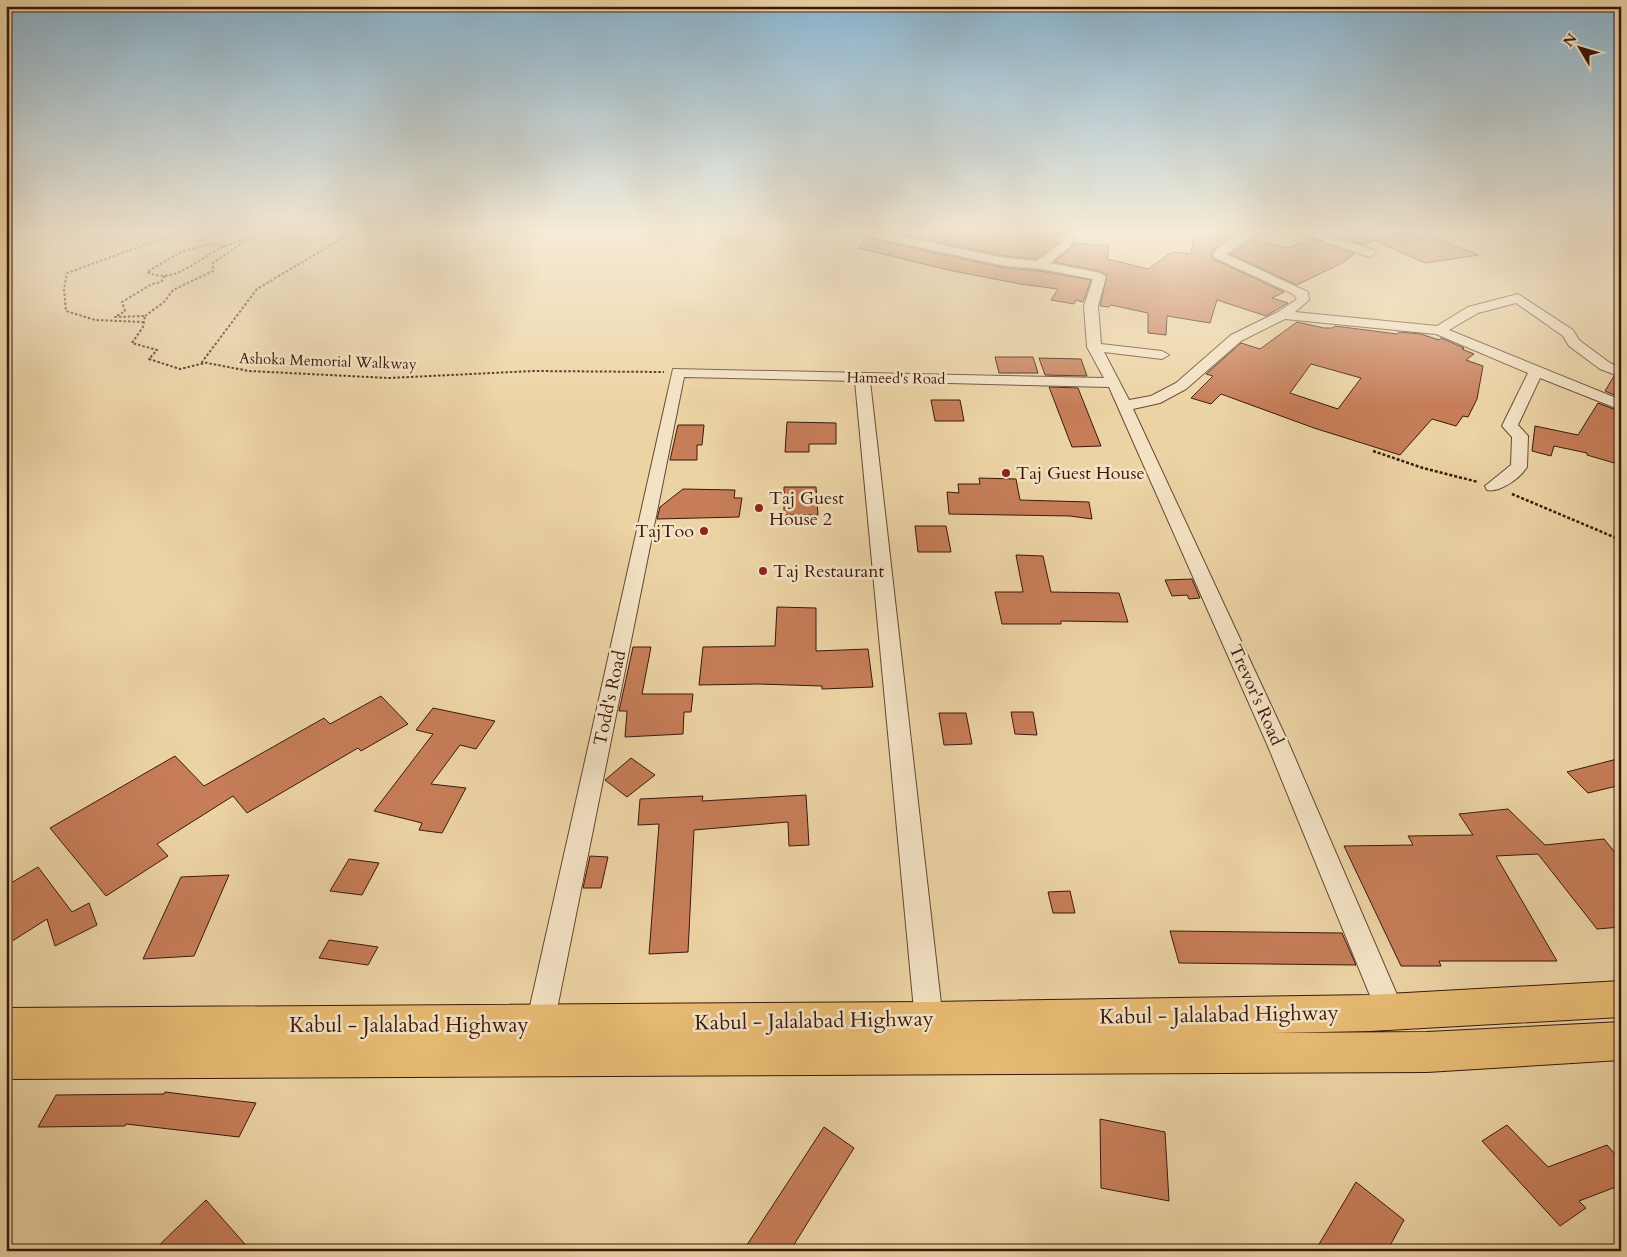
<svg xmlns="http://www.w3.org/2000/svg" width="1627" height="1257" viewBox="0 0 1627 1257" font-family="Cardo,serif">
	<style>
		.building { fill: #c67d58; stroke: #3a180c; fill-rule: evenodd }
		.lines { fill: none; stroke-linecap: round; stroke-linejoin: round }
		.minor-casing { stroke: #664732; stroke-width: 2 }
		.trunk-casing { stroke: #3a180c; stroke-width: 2 }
		.path-far1 { stroke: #3a180c; stroke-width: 2; stroke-dasharray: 2.5 2; stroke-linecap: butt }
		.path { stroke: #3a180c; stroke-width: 2.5; stroke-dasharray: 3 2; stroke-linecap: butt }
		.minor { fill: #f3e2c4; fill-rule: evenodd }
		.trunk { fill: #e6ba72; fill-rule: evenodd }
		.poi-dot { fill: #8f2418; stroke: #f3e2c4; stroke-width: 2 }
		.labels { text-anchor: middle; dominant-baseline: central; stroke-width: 5; stroke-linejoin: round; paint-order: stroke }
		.far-street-label { font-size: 15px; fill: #3a180c; stroke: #f3e2c4 }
		.poi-label { font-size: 18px; fill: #3a180c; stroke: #f3e2c4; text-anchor: start }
		.street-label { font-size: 18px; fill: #3a180c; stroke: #f3e2c4 }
		.near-street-label { font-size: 21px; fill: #3a180c; stroke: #f3e2c4 }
	</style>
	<rect width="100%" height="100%" fill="#ecd3a4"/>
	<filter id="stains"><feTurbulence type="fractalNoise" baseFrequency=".004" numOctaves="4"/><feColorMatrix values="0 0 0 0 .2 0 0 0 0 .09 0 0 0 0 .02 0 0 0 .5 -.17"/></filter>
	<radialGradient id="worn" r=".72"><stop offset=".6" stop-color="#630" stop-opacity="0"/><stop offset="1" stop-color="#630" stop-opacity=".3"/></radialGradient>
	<path class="building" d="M879,230H1062L1054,241L1059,242L1036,259L1005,256Z
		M1202,230L1234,235L1215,249L1211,255L1213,259L1284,292L1272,298L1288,303L1266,316L1217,300L1210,323L1167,316L1166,335L1148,333V313L1111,305L1109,307L1100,306L1107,275L1100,271L1054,262L1072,247L1074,243L1109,246L1107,259L1148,269L1172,252L1191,254L1194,236Z
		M1329,230L1355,232L1351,230H1396L1420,237L1427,235L1479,255L1425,263L1373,240L1365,245L1324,232Z
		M868,238L1005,268L1040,271L1091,280L1083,302L1076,300L1074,304L1051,300L1058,289L1020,284L948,270L858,248Z
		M1311,238L1354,254L1342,263L1297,285L1230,254L1252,240L1289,248Z
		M1297,322L1324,328H1332L1335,326L1397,334L1399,332L1421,334L1439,340L1441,338L1464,348L1462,349L1474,354L1466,360L1483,366L1477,399L1468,417L1463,416L1456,426L1432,419L1400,455L1314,428L1221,394L1211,404L1191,398L1213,376L1206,374L1241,343L1260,349ZM1311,364L1361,378L1338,409L1290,393Z
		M995,357H1033L1038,373H999Z
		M1039,358L1081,359L1087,376L1045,375Z
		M1614,376L1621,379V398L1605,391Z
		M1049,387L1078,388L1101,446L1072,447Z
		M931,400H960L964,421H935Z
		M1598,403L1621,412V465L1587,455V453L1554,446L1551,456L1532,451L1535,426L1578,435Z
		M787,422L836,423V444H809V452H785Z
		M678,425H704L702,445H697V460H670Z
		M979,478L1016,479L1020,500L1089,502L1092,519L1070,516L949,514L947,492L959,493L958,484H980Z
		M784,487H816L818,515H784Z
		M683,489L735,490L734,498H742L739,517L657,519L660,507Z
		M915,526H946L951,552H918Z
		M1016,555L1043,556L1051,592L1119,593L1128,622L1061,621V624H1002L995,592H1023Z
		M1192,579L1200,598L1189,599L1187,595L1172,596L1165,580Z
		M777,607L816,608V651L868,649L873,687L822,689V686L758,684L699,685L703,647L775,646Z
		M633,647H651L642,694H693L691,712H684L683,734L625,737L627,711H619Z
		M381,696L408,724L361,751L358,748L247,813L233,796L157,844L168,856L106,896L50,828L175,756L204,786L324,718L330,724Z
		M433,708L495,721L476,749L460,745L431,784L466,788L442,833L419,830L422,823L374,811L433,734L416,730Z
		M1011,712H1033L1037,735L1015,734Z
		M939,713H966L972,744L944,745Z
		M631,758L655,775L627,797L605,780Z
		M1621,758V785L1588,793L1567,772Z
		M806,795L809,845L789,846L788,822L694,830L688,952L649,954L659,824L638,825L640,799L703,796L702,801Z
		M1508,809L1545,845L1604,839L1621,860V927L1597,929L1538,854L1496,856L1557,961H1439L1441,966H1401L1344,846L1413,845L1408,836L1473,835L1459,814Z
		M590,856L608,857L601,888H583Z
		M349,859L379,863L362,895L330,891Z
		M38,867L72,912L89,903L97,925L55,946L47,919L6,945V886Z
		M229,875L194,956L143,959L181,877Z
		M1070,891L1075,913H1053L1048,892Z
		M1170,931L1342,933L1356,965L1179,963Z
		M329,940L378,947L368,965L319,958Z
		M165,1092L256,1103L239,1137L126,1124L125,1126L38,1127L56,1095L164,1094Z
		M1100,1119L1165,1132L1169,1201L1101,1188Z
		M1507,1125L1548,1167L1607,1145L1621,1161V1185L1579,1201L1586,1208L1560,1226L1482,1141Z
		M824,1127L854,1148L790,1251H743Z
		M1356,1182L1404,1220L1387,1251H1315Z
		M206,1200L251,1251H153Z"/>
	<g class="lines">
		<g class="minor-casing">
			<path id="minor" d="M853,230H870L1005,258L1037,261L1061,243L1064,230H1076L1071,246L1050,263L1100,273L1106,277L1098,306L1101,344L1162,351L1169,355L1162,359L1104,352L1129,400L1151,396L1176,383L1231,335L1278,312L1297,299L1293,294L1215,258L1213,255C1221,240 1247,230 1263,230L1226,254L1308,292L1309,300L1295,312L1437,326L1468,307L1518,294L1573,330L1579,340L1610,363L1621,368V377L1600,369L1569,346L1563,336L1516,303L1478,313L1449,330L1621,400V410L1540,378L1518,425L1528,436L1527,467C1520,478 1500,493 1487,490L1485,486L1511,465L1512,437L1502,426L1528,373L1436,334L1285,319L1241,341L1186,389L1160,403L1133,409L1289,744L1404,1011L1400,1020L1390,1024L1380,1020L1267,744L1109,387L870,381L943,1021L939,1031L929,1035L919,1031L915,1021L855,381L684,377L554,1024L550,1034L540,1038L530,1034L526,1024L673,369L1104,378L1087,347L1084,306L1093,279L1040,269L1005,266L858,234L854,233Z
				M1293,230H1311L1374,250L1376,253L1370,257L1366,256Z"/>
		</g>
		<g class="trunk-casing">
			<path id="trunk" d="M1621,981V1017L1370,1031L1273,1033L1427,1032L1621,1022V1060L1427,1072L6,1079V1008L929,1002L1370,995Z"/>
		</g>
		<path class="path-far1" d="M346,236L257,289L202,362L249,371L389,378L533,371L664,372
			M249,238L259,234L254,230
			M209,244L225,246C200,256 176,286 147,272L181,252Z
			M225,246L243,240
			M165,276L161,282L152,284L122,302L125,311L115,317L145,316L143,327L132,343L157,350L149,359L180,369L205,363
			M145,316L164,302L173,290L213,271V263L249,238
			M144,322L95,320L66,311L64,289L67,273L186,230"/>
		<path class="path" d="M1373,451L1423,468L1478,482
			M1512,494L1621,540"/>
		<use href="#minor" class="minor"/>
		<use href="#trunk" class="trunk"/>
	</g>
	<linearGradient id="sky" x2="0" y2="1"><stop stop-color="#89b5d1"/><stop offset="0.57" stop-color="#f6ebd6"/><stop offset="1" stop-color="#f6ebd6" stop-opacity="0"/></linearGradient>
	<rect width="1627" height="406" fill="url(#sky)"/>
	<g class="poi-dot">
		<circle cx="1006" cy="473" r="5"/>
		<circle cx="759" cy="508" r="5"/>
		<circle cx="704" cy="531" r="5"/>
		<circle cx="763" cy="571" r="5"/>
	</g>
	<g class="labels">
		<g class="far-street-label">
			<text transform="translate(328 361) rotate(2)">Ashoka Memorial Walkway</text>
			<text transform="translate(896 378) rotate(1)">Hameed's Road</text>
		</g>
		<g class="poi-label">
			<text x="1016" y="473">Taj Guest House</text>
			<text x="769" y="498">Taj Guest<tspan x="769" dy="21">House 2</tspan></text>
			<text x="694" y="531" text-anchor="end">TajToo</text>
			<text x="773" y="571">Taj Restaurant</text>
		</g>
		<g class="street-label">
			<text transform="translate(1256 695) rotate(66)">Trevor's Road</text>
			<text transform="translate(610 698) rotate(-78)">Todd's Road</text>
		</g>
		<g class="near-street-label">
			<text transform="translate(1219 1015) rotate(-1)">Kabul - Jalalabad Highway</text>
			<text transform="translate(814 1021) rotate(-1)">Kabul - Jalalabad Highway</text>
			<text x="409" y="1025">Kabul - Jalalabad Highway</text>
		</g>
	</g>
	<rect width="1627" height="1257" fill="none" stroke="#ecd3a4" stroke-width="25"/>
	<rect x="8" y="8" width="1612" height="1242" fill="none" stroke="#3a180c" stroke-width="2.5"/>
	<rect x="12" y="12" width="1602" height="1232" fill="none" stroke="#3a180c"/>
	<g transform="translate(1580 48) rotate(308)" stroke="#f3e2c4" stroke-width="4" paint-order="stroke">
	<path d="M0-4L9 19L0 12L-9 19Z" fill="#3a180c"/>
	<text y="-8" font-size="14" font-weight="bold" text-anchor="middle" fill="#3a180c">N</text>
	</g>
	<rect width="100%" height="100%" filter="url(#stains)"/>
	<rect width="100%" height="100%" fill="url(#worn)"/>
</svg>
